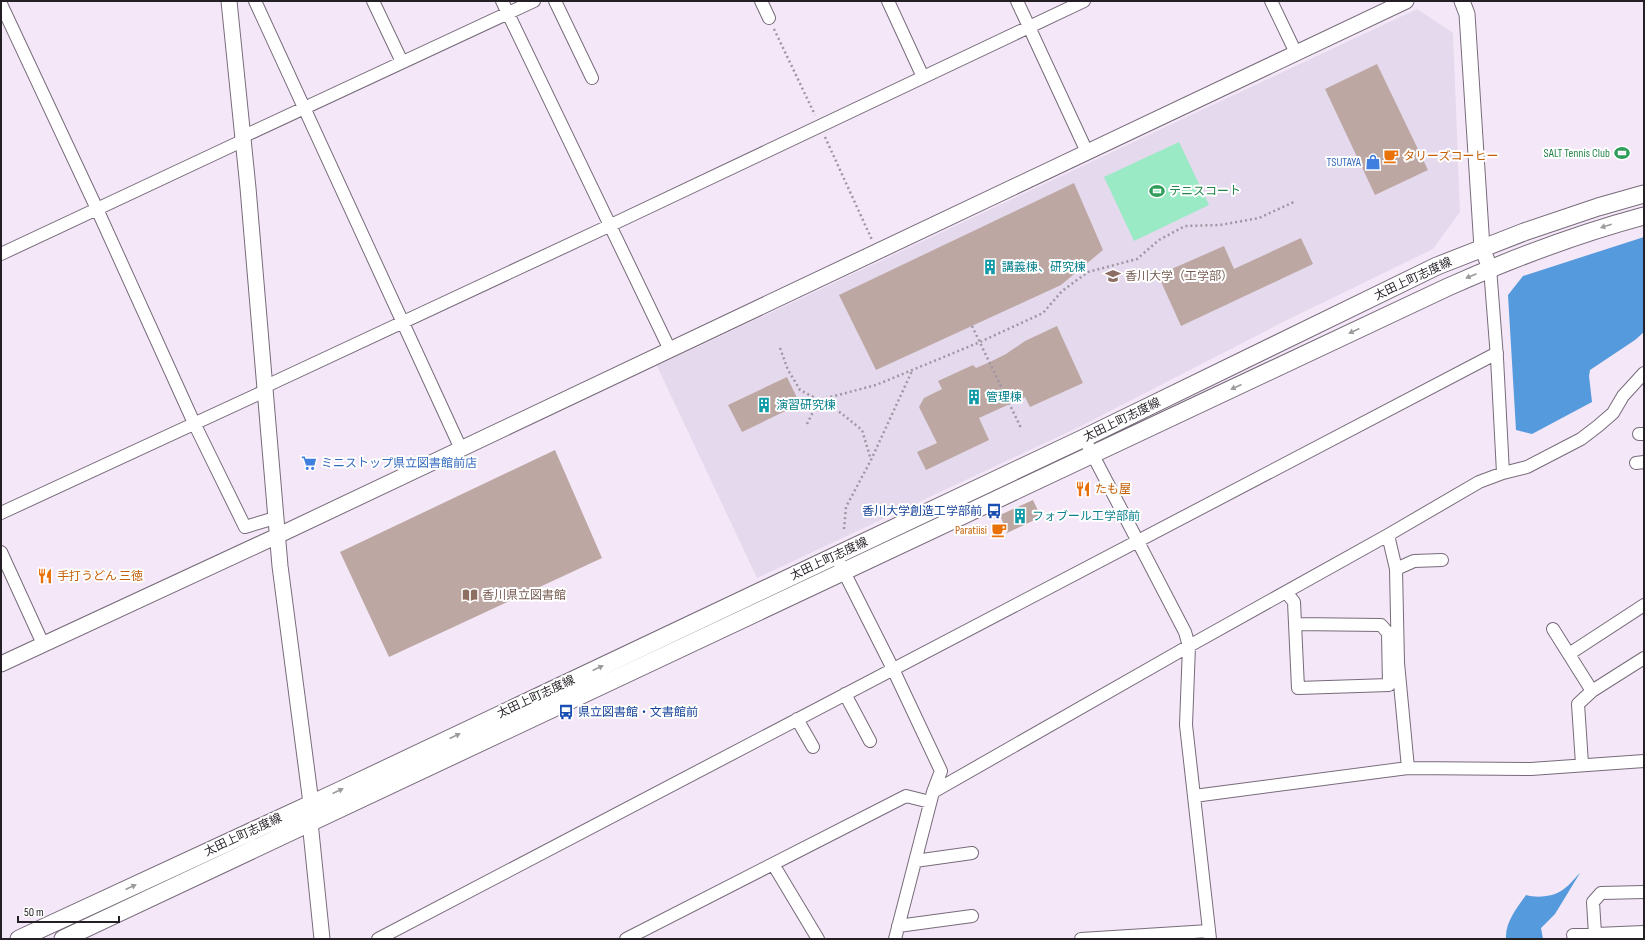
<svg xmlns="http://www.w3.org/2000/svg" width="1645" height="940" viewBox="0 0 1645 940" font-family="'Sofia Sans Condensed','Noto Sans JP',sans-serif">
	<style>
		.education { fill: #e5d9ed }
		.green { fill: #9aeac5 }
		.water { fill: #559adc }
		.building { fill: #bda7a2 }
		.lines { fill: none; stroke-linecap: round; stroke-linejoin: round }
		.minor-casing { stroke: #776b7a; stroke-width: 14 }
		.tertiary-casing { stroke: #776b7a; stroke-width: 17 }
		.secondary-casing { stroke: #776b7a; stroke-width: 19 }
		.path { stroke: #a096a3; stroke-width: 2.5; stroke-dasharray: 2 3; stroke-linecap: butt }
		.minor { stroke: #fff; stroke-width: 12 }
		.tertiary { stroke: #fff; stroke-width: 15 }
		.secondary { stroke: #fff; stroke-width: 17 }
		.oneway { fill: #9c9a9d }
		.labels { text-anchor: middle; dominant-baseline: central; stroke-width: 4; stroke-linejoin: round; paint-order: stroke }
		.leisure-label { font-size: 12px; fill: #27864d; stroke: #fff; text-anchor: end }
		.food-label { font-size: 12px; fill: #c56008; stroke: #fff; text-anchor: start }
		.shop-label { font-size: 12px; fill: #366cbe; stroke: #fff; text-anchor: end }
		.culture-label { font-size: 12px; fill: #0d838f; stroke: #fff; text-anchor: start }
		.education-label { font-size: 12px; fill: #785e54; stroke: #fff; text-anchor: start }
		.street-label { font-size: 12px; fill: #241f25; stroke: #fff }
		.transit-label { font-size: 12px; fill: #164399; stroke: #fff; text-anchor: end }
	</style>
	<rect width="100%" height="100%" fill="#f4e7f8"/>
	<path class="education" d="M1417,9L1453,33L1460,212L1433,249L1281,323L1079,427L757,578L657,366Z"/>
	<path class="green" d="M1179,142L1209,205L1134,241L1104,177Z"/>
	<path class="water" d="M1644,237V332L1635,340L1590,370L1589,376L1592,402L1532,434L1516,430L1508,295L1523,276Z
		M1580,873L1555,914L1541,928L1543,939H1506C1505,922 1517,908 1526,895C1536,898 1552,897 1561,891C1568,887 1574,879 1580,873Z"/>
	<path class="building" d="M1377,64L1428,170L1375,195L1325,89Z
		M1074,183L1103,250L1061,285L876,370L839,295Z
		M1301,238L1313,264L1181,326L1158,275L1224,246L1234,269Z
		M1057,326L1083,383L1030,407L1025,397L979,418L989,440L926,470L917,452L937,443L919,407L924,398L942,389L938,381L973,365L976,368L990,362L1006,354L1025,341Z
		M787,377L800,404L742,432L728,405Z
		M555,450L602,558L389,657L340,552Z
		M1033,500L1041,517L1007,533L1000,515Z"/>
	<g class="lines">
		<g class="minor-casing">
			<path id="minor" d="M255,1L461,449
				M373,1L402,62
				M502,1L670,350
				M555,1L592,78
				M761,1L769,18
				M888,1L923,77
				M1017,1L1087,152
				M1271,1L1296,53
				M1,4L97,209L194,423L245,527L275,518
				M242,137L534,1
				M1,254L242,141
				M1490,268L1497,358L1503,473
				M264,387L611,225L1084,1
				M1639,434H1644
				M1084,438L1185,632L1189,646L1186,725L1210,939
				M1636,463L1644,462
				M1,513L265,391
				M1388,535L1396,569L1398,663L1408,768
				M1,552L43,644
				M840,564L893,669L941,771L933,792L895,939
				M1396,569L1414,561L1442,560
				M1286,592L1294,602L1298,688L1389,685L1388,633L1381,625L1295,624
				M1553,629L1592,691
				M1569,654L1644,605
				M845,694L870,741
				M797,719L813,747
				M1582,764L1578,704L1592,691L1644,658
				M933,792L1189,646L1388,535L1479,482L1503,473L1527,467L1581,439L1598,426L1613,413L1623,396L1644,373
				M1194,796L1408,768L1531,769L1644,761
				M915,861L972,853
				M773,864L818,939
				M898,926L972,916
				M1595,934L1593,902L1601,893L1644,892
				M1573,935L1644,932
				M378,939L1497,353
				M626,939L906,796L930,802
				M1081,939L1209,931"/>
		</g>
		<g class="tertiary-casing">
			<path id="tertiary" d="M229,1L248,188L280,566L311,803L310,822L322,939
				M1462,1L1467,14L1482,248L1490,268
				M1,664L277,536L1406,1"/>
		</g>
		<g class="secondary-casing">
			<path id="secondary" d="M19,939L341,790L1084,438L1437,266L1524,232L1598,207L1644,194
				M63,939L1448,287C1511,259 1577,234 1644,216"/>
		</g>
		<path class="path" d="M774,29L815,115
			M825,137L872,240
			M972,326L1021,428
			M780,348L788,370L800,390L819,400L876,385L980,342L1043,313L1062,291L1088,272L1137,259L1159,240L1185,226L1220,225L1259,218L1296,201
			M807,424L819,400L841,413L862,430L871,460
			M844,529L846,507L871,460L912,371"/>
		<use href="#minor" class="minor"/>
		<use href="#tertiary" class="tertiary"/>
		<use href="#secondary" class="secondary"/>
	</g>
	<defs><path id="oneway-solid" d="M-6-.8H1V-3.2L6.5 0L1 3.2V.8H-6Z"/></defs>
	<g class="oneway">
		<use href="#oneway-solid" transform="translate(1606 226) rotate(163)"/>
		<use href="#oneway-solid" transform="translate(1471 276) rotate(157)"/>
		<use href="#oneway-solid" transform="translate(1354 331) rotate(155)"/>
		<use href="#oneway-solid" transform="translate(1236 387) rotate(155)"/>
		<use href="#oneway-solid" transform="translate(598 668) rotate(-25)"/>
		<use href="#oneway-solid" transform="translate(455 736) rotate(-25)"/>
		<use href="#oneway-solid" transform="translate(338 791) rotate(-25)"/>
		<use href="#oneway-solid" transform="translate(131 887) rotate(-25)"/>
	</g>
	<defs>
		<g id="stadium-bare" transform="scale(1.2)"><path d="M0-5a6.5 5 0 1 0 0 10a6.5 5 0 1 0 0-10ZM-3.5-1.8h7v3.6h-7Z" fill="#2e9e5b" stroke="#fff" stroke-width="2.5" paint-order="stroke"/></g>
		<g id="cafe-bare" transform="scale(1.2)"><path d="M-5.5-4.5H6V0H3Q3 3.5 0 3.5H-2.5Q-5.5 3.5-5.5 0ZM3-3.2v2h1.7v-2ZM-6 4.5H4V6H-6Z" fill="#e8710a" stroke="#fff" stroke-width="2.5" paint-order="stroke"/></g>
		<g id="shop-bare" transform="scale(1.2)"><path d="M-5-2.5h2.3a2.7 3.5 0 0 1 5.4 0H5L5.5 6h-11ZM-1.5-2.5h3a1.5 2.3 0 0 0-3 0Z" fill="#3f7fe0" stroke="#fff" stroke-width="2.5" paint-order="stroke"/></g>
		<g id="building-bare" transform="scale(1.2)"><path d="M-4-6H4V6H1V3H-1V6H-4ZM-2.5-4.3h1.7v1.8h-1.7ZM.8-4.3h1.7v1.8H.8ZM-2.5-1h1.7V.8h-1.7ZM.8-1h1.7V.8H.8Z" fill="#0f9aa8" stroke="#fff" stroke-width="2.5" paint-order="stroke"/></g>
		<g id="university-bare" transform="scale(1.2)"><path d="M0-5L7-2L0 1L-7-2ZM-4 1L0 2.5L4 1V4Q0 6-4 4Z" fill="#8d6e63" stroke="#fff" stroke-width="2.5" paint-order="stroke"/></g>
		<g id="supermarket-bare" transform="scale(1.2)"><path d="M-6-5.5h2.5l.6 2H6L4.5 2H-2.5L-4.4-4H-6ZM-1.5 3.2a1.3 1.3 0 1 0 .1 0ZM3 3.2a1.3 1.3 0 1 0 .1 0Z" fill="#3f7fe0" stroke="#fff" stroke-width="2.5" paint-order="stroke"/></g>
		<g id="restaurant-bare" transform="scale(1.2)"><path d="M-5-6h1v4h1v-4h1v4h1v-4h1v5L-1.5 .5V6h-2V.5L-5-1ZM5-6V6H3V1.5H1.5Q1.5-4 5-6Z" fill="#e8710a" stroke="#fff" stroke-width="2.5" paint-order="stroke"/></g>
		<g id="bus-bare" transform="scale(1.2)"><path d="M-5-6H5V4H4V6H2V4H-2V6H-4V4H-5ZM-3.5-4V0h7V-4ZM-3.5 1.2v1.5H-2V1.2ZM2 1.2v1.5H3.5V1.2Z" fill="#1a4fb4" stroke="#fff" stroke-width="2.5" paint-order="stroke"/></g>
		<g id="library-bare" transform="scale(1.2)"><path d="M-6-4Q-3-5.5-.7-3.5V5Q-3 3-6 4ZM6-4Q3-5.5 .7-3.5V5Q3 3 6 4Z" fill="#8d6e63" stroke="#fff" stroke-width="2.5" paint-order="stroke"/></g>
	</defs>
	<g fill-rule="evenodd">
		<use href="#stadium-bare" x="1622" y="153"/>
		<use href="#cafe-bare" x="1391" y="156"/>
		<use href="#shop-bare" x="1373" y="162"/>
		<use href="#stadium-bare" x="1157" y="191"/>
		<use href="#building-bare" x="990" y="267"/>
		<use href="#university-bare" x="1113" y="276"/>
		<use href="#building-bare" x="974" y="397"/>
		<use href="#building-bare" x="764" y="405"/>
		<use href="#supermarket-bare" x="309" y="463"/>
		<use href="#restaurant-bare" x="1083" y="489"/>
		<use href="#bus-bare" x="994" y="511"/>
		<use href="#building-bare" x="1020" y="516"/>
		<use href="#cafe-bare" x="999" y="530"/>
		<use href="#restaurant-bare" x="45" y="576"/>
		<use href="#library-bare" x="470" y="595"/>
		<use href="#bus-bare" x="566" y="712"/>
	</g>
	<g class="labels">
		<g class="leisure-label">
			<text x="1610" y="153">SALT Tennis Club</text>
			<text x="1169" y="191" text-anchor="start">テニスコート</text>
		</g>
		<g class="food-label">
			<text x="1403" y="156">タリーズコーヒー</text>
			<text x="1095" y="489">たも屋</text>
			<text x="987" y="530" text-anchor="end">Paratiisi</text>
			<text x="57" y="576">手打うどん 三徳</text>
		</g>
		<g class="shop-label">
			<text x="1361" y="162">TSUTAYA</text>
			<text x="321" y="463" text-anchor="start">ミニストップ県立図書館前店</text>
		</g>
		<g class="culture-label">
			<text x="1002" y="267">講義棟、研究棟</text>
			<text x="986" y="397">管理棟</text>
			<text x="776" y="405">演習研究棟</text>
			<text x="1032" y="516">フォブール工学部前</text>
		</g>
		<g class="education-label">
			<text x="1125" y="276">香川大学（工学部）</text>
			<text x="482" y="595">香川県立図書館</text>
		</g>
		<g class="street-label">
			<text transform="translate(1413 279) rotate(-25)">太田上町志度線</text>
			<text transform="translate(1122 420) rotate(-26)">太田上町志度線</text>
			<text transform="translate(829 559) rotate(-25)">太田上町志度線</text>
			<text transform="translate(536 697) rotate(-25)">太田上町志度線</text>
			<text transform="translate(243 835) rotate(-25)">太田上町志度線</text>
		</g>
		<g class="transit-label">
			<text x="982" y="511">香川大学創造工学部前</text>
			<text x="578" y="712" text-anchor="start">県立図書館・文書館前</text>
		</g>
	</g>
	<rect width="1645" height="940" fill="none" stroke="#241f25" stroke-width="4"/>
	<path d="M18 916v6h101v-6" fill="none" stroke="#241f25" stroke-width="2"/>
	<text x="24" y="916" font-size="12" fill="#241f25" stroke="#ffffff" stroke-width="3" paint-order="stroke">50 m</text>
</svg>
